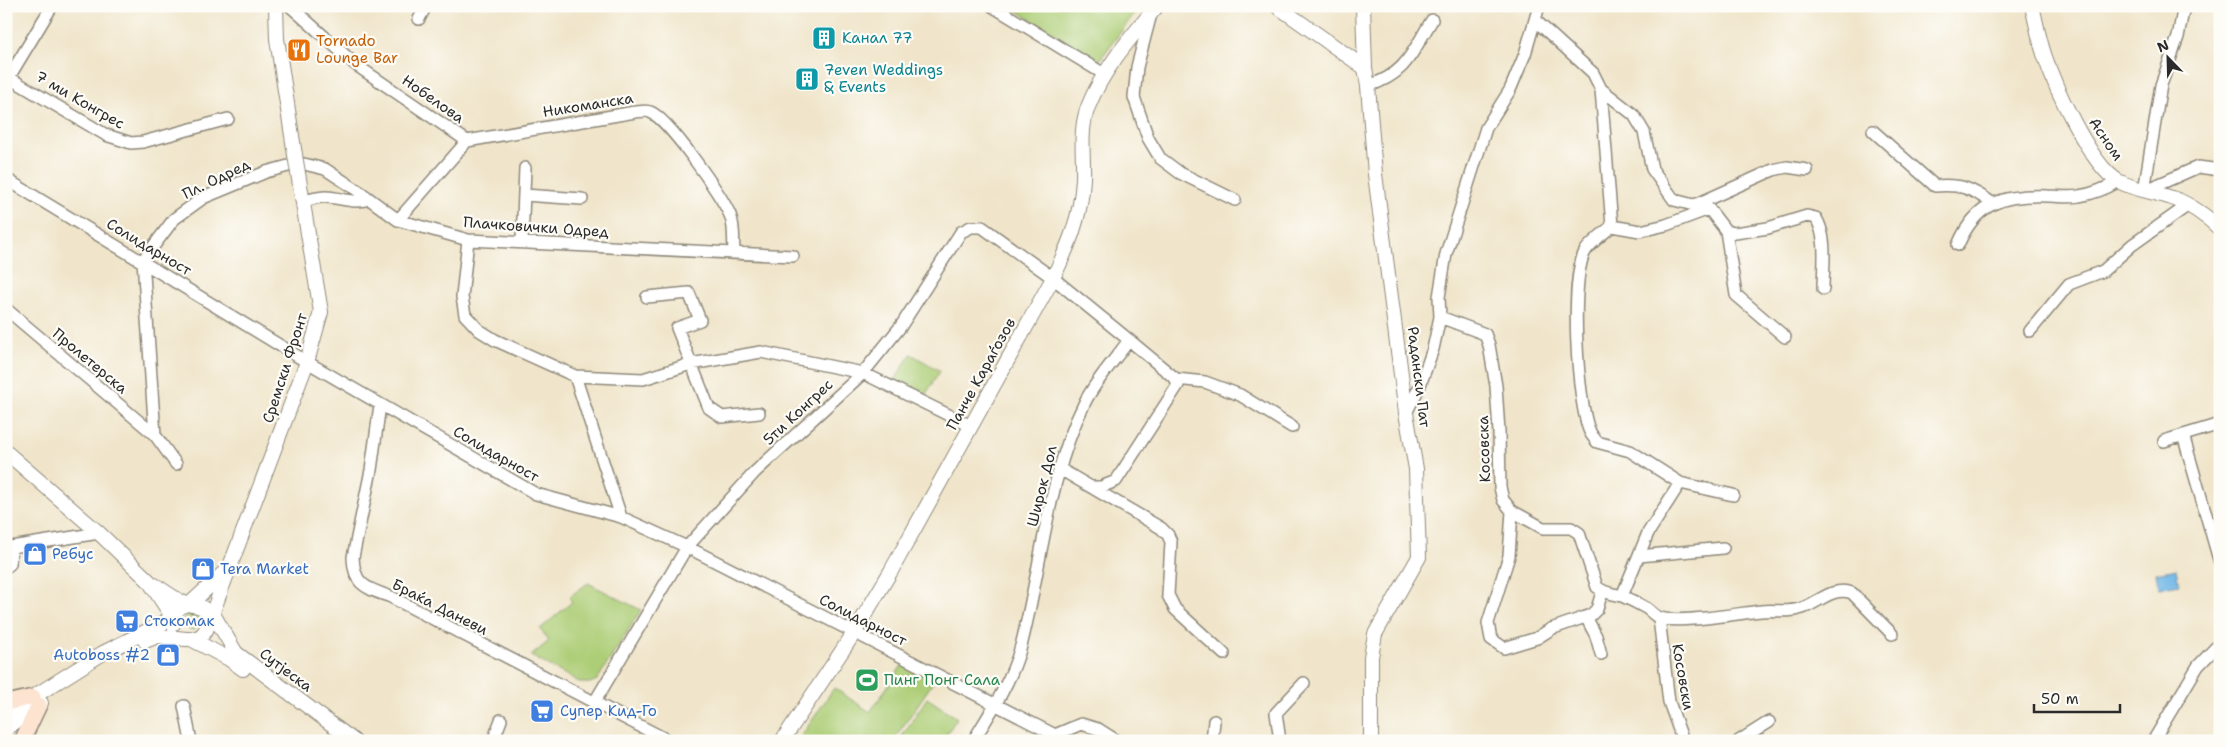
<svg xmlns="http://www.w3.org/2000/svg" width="2226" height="747" viewBox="0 0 2226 747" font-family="'Shantell Sans',sans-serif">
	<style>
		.green { fill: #adce77; stroke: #6c7c51 }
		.water { fill: #6eb6e6; stroke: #4c7088 }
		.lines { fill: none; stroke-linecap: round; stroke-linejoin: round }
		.minor-casing { stroke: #8e887a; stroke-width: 14 }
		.tertiary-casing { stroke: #8e887a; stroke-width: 16 }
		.secondary-casing { stroke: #8e887a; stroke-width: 18 }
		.minor { stroke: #fff; stroke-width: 11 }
		.tertiary { stroke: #fff; stroke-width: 14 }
		.secondary { stroke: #fde4d1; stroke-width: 15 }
		.tertiary-bridge-casing { stroke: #8e887a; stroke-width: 16; stroke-linecap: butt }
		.tertiary-bridge { stroke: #fff; stroke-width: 14 }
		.labels { text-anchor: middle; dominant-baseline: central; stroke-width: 4.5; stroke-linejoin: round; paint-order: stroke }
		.culture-label { font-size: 15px; fill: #0d838f; stroke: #fdfcf7; text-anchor: start }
		.food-label { font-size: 15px; fill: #c56008; stroke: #fdfcf7; text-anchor: start }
		.street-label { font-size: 15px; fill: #2b2b2b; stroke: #fdfcf7 }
		.shop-label { font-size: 15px; fill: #366cbe; stroke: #fdfcf7; text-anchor: start }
		.leisure-label { font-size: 15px; fill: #27864d; stroke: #fdfcf7; text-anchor: start }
	</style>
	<rect width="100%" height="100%" fill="#fdfcf7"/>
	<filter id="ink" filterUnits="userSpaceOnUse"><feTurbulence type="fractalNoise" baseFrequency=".02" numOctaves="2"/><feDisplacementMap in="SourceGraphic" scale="10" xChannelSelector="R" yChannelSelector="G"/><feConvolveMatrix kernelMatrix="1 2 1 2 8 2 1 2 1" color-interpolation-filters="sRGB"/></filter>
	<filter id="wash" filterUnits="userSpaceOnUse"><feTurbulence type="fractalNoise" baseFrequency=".0096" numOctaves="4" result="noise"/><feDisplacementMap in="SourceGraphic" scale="20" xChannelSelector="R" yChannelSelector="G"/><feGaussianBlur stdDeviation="1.12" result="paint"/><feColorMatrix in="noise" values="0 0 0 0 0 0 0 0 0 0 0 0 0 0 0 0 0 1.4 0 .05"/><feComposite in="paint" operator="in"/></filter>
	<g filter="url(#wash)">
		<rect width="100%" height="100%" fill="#f0e5ca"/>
		<path class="green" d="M1009,6H1140L1099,61Z
			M911,354L940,371L924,397L894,381Z
			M588,583L641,610L597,680L590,683H581L531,656L549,641L540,629L572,602L569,597Z
			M183 622a8 8 0 1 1 16 0a8 8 0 1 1-16 0Z
			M903,664L934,681L893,741H798L834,688L870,712Z
			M927,698L957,718L942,741H899Z"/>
		<path class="water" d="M2176,569L2179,584L2159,588L2156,573Z"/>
	</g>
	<g filter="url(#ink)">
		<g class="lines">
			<g class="minor-casing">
				<path id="minor" d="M290,6L356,65L467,141
					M992,6L1104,74
					M1151,14L1137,67L1134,97L1148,138L1160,158L1180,173L1235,200
					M419,19L426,6
					M1536,21L1593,73L1601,89L1612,226
					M6,76L106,135L131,143L143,142L228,119
					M9,77L52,6
					M1368,86C1407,74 1412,52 1432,20
					M1601,89L1634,115L1644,132L1652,169L1674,200L1709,209L1726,231L1735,233L1768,228L1807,216L1816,218C1828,238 1823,267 1823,289
					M1873,131L1935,186C1961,184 1971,188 1992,203
					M6,179L307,362L536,494L621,517L687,547L1055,735L1081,724L1098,729L1117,741
					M2144,191L2161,85L2178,37L2184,6
					M2144,191L2198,167L2220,170
					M524,195L582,199
					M303,201C310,200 319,196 327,197C343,198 353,204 369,199
					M1695,205L1773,170L1787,167L1807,170
					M1709,209L1666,225L1640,231L1612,226C1604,233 1593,241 1586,250C1569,275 1577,404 1590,432C1592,436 1595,439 1597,442L1630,451L1680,483L1733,495
					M398,220L467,141L635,112C639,112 646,110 650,112C668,118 722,196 730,215C735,226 733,240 734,253
					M1726,231L1736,295L1785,337
					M468,240L462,297L465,315L479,330L495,340L575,376L643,379L691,364L761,352L863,373L971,426
					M522,242L525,168
					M1958,245C1976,202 2005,194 2048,196C2058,196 2069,198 2079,196C2093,194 2107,188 2119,181
					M647,297L689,293L700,320L677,328L709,408L722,417L759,413
					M6,309L155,435
					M1440,317L1485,334L1489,345L1496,386L1499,432L1500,487L1503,500L1512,511L1543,528H1571L1579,533L1597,587C1605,594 1612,593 1622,596C1629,599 1639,604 1646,608C1650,610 1653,615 1658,617C1675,625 1740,613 1761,611C1774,609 1786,613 1799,609C1817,605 1832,585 1852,593L1892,634
					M2030,331L2069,284L2103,271L2132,245L2187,206
					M575,376L621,517
					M1176,379L1205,382L1240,395L1292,427
					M380,405L371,470L353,557C354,586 366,588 391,597L669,741
					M1406,413L1419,388L1433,349L1440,317L1439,297L1446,254L1486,128L1510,90L1525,54L1539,6
					M2183,435L2220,563
					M2164,441L2220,424
					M176,464L155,435L143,260L174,219L203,198L266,172L292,165L304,164L325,169L360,192L398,220L468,240L793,256
					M1060,469L1161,528L1168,535L1171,542L1168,595L1175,609L1224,654
					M1091,487H1101L1116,481L1178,385L1176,379L1129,340
					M1512,511L1509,556L1488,623L1491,639L1504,648L1537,638L1551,629L1591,615L1597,609L1602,592
					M1639,556L1723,548
					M6,567L10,564L11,547L99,533
					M1622,596L1648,533L1680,483
					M1586,617L1596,636L1601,654
					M1659,618L1669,702L1683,741
					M594,703L687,547L755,472L863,373L901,326L961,232L971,227H982L1053,278L1129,340C1115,360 1096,380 1085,402C1047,478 1042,565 1021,646C1012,680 991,712 973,741
					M184,706L191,741
					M493,741L501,720
					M1212,741L1214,721
					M1280,741L1276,713L1304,683
					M1739,741L1769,722
					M2153,741L2198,666L2220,643"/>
			</g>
			<g class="tertiary-casing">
				<path id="tertiary" d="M276,6L277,39L295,155
					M1277,6L1365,68
					M1363,6L1365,68L1368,86L1375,174L1406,413L1416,469L1419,557L1375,634L1371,657V741
					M2032,6C2036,22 2039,39 2044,54C2054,85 2090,165 2118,181C2135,190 2154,192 2172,198C2188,203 2208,217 2220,229
					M6,452L99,533L149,581L173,618L103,653L6,714
					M153,584C163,590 173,598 184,603C196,608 206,601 209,622C206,634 199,640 187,639
					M191,603L229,568
					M213,614L236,653L354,741
					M209,622L307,362L321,312L298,173
					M173,624C172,614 177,608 186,604
					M191,639L229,659L243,669
					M145,641L158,636L186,639
					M6,729L41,703
					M782,741L854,633L891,571L1053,278C1069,245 1081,217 1083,179C1084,155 1079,131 1088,107C1103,69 1131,37 1157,6"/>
			</g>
			<g class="secondary-casing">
				<path id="secondary" d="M6,703L33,697
					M22,741L39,705"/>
			</g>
			<use href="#minor" class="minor"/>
			<use href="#tertiary" class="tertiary"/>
			<use href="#secondary" class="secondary"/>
			<g class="tertiary-bridge-casing">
				<path id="tertiary-bridge" d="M295,155L298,173"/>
			</g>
			<use href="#tertiary-bridge" class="tertiary-bridge"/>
		</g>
	</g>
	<defs>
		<g id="building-square" transform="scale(1.25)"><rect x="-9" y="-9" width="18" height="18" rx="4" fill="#0f9aa8" stroke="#fdfcf7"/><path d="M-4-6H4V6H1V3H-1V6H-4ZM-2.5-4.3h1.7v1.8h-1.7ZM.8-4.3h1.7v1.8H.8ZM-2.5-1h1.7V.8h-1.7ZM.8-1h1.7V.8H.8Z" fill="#fff"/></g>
		<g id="restaurant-square" transform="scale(1.25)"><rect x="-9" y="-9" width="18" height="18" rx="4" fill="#e8710a" stroke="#fdfcf7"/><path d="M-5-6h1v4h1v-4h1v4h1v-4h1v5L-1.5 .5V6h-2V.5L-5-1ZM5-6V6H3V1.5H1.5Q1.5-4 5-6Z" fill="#fff"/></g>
		<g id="shop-square" transform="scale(1.25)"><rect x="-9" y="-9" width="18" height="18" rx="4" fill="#3f7fe0" stroke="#fdfcf7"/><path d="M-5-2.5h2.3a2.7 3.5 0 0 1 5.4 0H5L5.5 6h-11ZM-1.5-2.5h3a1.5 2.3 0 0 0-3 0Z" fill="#fff"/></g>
		<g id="supermarket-square" transform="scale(1.25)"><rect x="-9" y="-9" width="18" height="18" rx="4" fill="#3f7fe0" stroke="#fdfcf7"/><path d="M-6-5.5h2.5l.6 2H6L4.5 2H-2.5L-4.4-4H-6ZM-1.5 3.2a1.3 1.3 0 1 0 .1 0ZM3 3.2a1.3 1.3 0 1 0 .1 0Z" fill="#fff"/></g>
		<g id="stadium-square" transform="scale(1.25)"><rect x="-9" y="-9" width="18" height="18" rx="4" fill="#2e9e5b" stroke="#fdfcf7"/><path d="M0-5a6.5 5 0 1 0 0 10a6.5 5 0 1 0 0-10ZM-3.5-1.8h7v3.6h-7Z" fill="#fff"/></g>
	</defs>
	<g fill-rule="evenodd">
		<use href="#building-square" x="824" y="38"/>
		<use href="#restaurant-square" x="299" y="50"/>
		<use href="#building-square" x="807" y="79"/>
		<use href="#shop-square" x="35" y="554"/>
		<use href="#shop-square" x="203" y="569"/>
		<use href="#supermarket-square" x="127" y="621"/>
		<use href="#shop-square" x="168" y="655"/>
		<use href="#stadium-square" x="867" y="680"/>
		<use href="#supermarket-square" x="542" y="711"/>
	</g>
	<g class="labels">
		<g class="culture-label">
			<text x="842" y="38">Канал 77</text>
			<text x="824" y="70">7even Weddings<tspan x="824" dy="17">&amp; Events</tspan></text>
		</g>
		<g class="food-label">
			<text x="316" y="41">Tornado<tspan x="316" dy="17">Lounge Bar</tspan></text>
		</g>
		<g class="street-label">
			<text transform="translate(433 99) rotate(35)">Нобелова</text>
			<text transform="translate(80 100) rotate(30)">7 ми Конгрес</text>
			<text transform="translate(588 105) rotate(-9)">Никоманска</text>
			<text transform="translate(2106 139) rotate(56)">Асном</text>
			<text transform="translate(216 179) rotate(-26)">Пл. Одред</text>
			<text transform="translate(536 227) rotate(4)">Плачковички Одред</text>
			<text transform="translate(149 247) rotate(31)">Солидарност</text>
			<text transform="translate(90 361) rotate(40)">Пролетерска</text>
			<text transform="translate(285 368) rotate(-72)">Сремски Фронт</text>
			<text transform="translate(981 374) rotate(-61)">Панче Караѓозов</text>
			<text transform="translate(1419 377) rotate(83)">Радански Пат</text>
			<text transform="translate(798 412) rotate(-43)">5ти Конгрес</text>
			<text transform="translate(1484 449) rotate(-92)">Косовска</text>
			<text transform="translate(496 454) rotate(30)">Солидарност</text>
			<text transform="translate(1042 486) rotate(-76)">Широк Дол</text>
			<text transform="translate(440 607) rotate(27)">Браќа Даневи</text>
			<text transform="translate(863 620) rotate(27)">Солидарност</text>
			<text transform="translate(286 670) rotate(37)">Сутјеска</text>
			<text transform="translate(1683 677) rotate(80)">Косовски</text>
		</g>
		<g class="shop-label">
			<text x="52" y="554">Ребус</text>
			<text x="220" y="569">Tera Market</text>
			<text x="144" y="621">Стокомак</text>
			<text x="150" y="655" text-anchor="end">Autoboss #2</text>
			<text x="560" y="711">Супер Кид-Го</text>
		</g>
		<g class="leisure-label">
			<text x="884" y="680">Пинг Понг Сала</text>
		</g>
	</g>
	<rect width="2226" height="747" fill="none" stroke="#fdfcf7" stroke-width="25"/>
	<g transform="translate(2168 58) rotate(337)" stroke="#fdfcf7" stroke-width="4" paint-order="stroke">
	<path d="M0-4L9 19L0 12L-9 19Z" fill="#2b2b2b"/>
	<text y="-8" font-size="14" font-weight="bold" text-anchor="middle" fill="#2b2b2b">N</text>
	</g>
	<path d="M2034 704v8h86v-8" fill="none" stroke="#2b2b2b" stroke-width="2.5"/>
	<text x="2041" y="704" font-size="15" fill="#2b2b2b" stroke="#fdfcf7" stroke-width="4" paint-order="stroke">50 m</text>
</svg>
